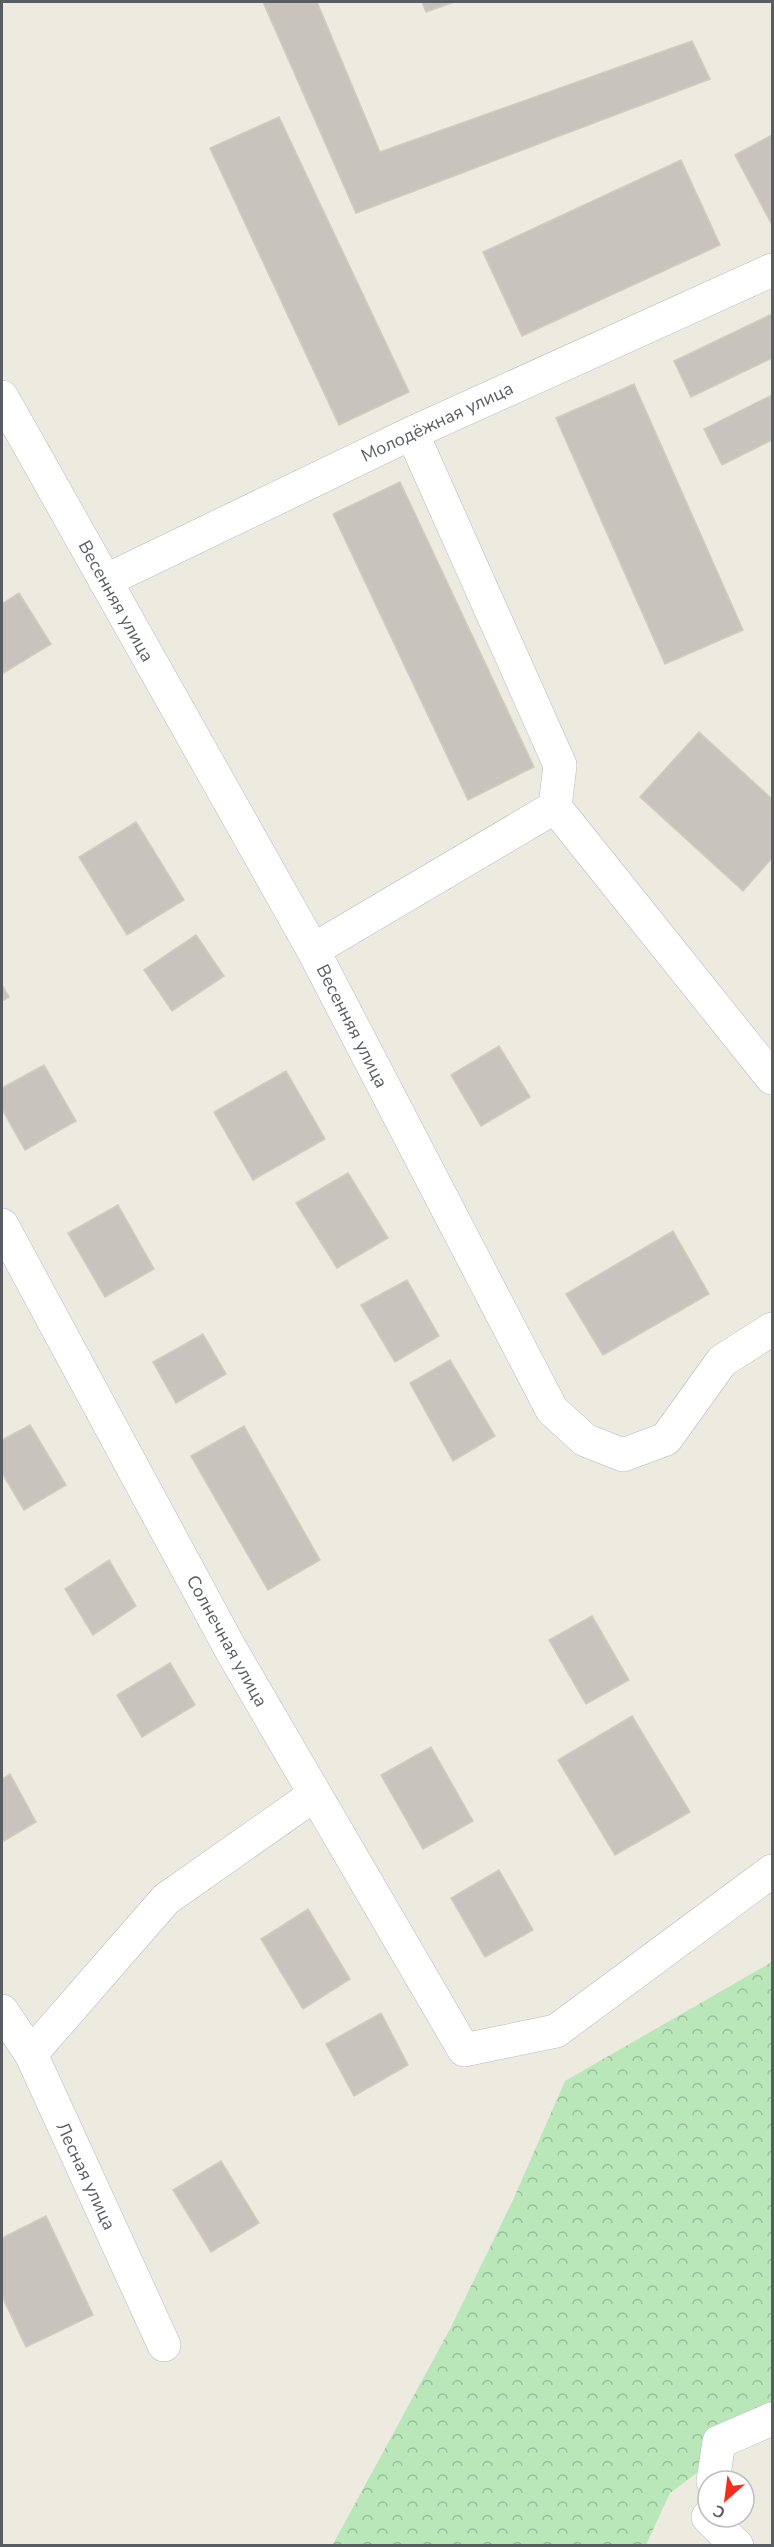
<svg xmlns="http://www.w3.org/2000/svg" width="774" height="2547" viewBox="0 0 774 2547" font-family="'Nunito Sans',sans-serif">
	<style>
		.forest { fill: url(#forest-crowns) }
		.building { fill: #c8c4bd; stroke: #d2cbbe; stroke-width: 1.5 }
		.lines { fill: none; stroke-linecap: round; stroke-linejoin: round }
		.minor-casing { stroke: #b6b9be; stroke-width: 34 }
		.minor { stroke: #fff; stroke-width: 33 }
		.labels { text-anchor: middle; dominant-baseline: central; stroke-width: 4.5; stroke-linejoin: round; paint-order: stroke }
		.street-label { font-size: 18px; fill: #595d62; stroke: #fff }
	</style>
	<defs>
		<pattern id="forest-crowns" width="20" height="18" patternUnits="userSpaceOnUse" patternTransform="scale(1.5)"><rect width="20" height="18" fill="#bae7ba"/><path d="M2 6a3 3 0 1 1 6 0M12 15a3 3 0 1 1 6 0" fill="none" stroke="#9abe9b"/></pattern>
	</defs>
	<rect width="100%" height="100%" fill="#edeae0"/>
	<path class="forest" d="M772,1962V2417L670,2493L646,2545L332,2546L450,2329L513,2200L565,2081Z"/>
	<path class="building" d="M263,2H317L380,152L692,41L710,79L356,213Z
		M422,2H454L426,12Z
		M279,117L409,392L339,425L210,148Z
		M772,135V225L735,155Z
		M681,160L720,245L522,336L483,252Z
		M772,314V358L691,397L674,361Z
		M634,384L743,630L665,664L556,418Z
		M772,395V440L722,465L704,429Z
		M400,482L534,767L468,800L333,514Z
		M19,593L51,644L2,674V604Z
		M699,732L772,799V858L743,891L640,797Z
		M136,822L184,900L127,935L79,857Z
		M196,935L224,976L172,1011L144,970Z
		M2,985L9,997L2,1001Z
		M499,1046L530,1097L481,1126L451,1075Z
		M44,1065L76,1121L25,1150L2,1109V1088Z
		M286,1071L325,1139L253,1180L214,1112Z
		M348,1173L388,1238L337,1268L296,1203Z
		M118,1205L154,1269L105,1297L68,1233Z
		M673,1231L709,1294L603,1355L566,1294Z
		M407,1280L439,1336L395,1362L361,1305Z
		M203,1334L226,1374L176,1403L153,1362Z
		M450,1360L495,1436L453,1461L410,1383Z
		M30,1425L66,1485L24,1510L2,1473V1440Z
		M244,1426L320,1560L268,1590L191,1456Z
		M109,1560L136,1606L93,1635L65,1589Z
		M592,1616L629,1680L586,1704L549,1640Z
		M170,1663L195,1705L142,1737L117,1695Z
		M632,1716L690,1812L615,1855L558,1760Z
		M431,1747L473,1821L423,1849L381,1775Z
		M10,1774L36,1822L2,1842V1779Z
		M499,1870L533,1930L485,1957L451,1898Z
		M308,1909L350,1979L303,2009L261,1939Z
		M381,2013L408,2065L354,2096L326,2044Z
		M221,2161L259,2223L211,2252L173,2190Z
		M46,2216L93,2315L26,2347L2,2296V2238Z"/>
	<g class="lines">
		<g class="minor-casing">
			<path id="minor" d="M2,397L313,950L552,1410L585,1440L623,1455L666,1439L722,1361L772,1329
				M412,433L560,765L555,807L772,1078
				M105,581L412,433L772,270
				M313,950L555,807
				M2,1225L230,1648L464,2050L556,2031L772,1871
				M2,2011L31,2054L164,2345
				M31,2054L166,1899L314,1795
				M713,2481L719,2442L772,2419
				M708,2517L737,2546"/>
		</g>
		<use href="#minor" class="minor"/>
	</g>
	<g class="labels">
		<g class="street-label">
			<text transform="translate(437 422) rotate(-25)">Молодёжная улица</text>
			<text transform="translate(116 601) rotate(61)">Весенняя улица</text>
			<text transform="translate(352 1026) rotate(63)">Весенняя улица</text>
			<text transform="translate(227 1641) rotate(61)">Солнечная улица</text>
			<text transform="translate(86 2176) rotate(65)">Лесная улица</text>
		</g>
	</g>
	<rect width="774" height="2547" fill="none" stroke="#595d62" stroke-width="6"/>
	<g transform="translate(726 2499) rotate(208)"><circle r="28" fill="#ffffff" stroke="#bdbec0" stroke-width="1.5"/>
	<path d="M0-4.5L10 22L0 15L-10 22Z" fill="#f32e1f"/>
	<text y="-9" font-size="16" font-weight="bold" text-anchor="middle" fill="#595d62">С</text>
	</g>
</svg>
